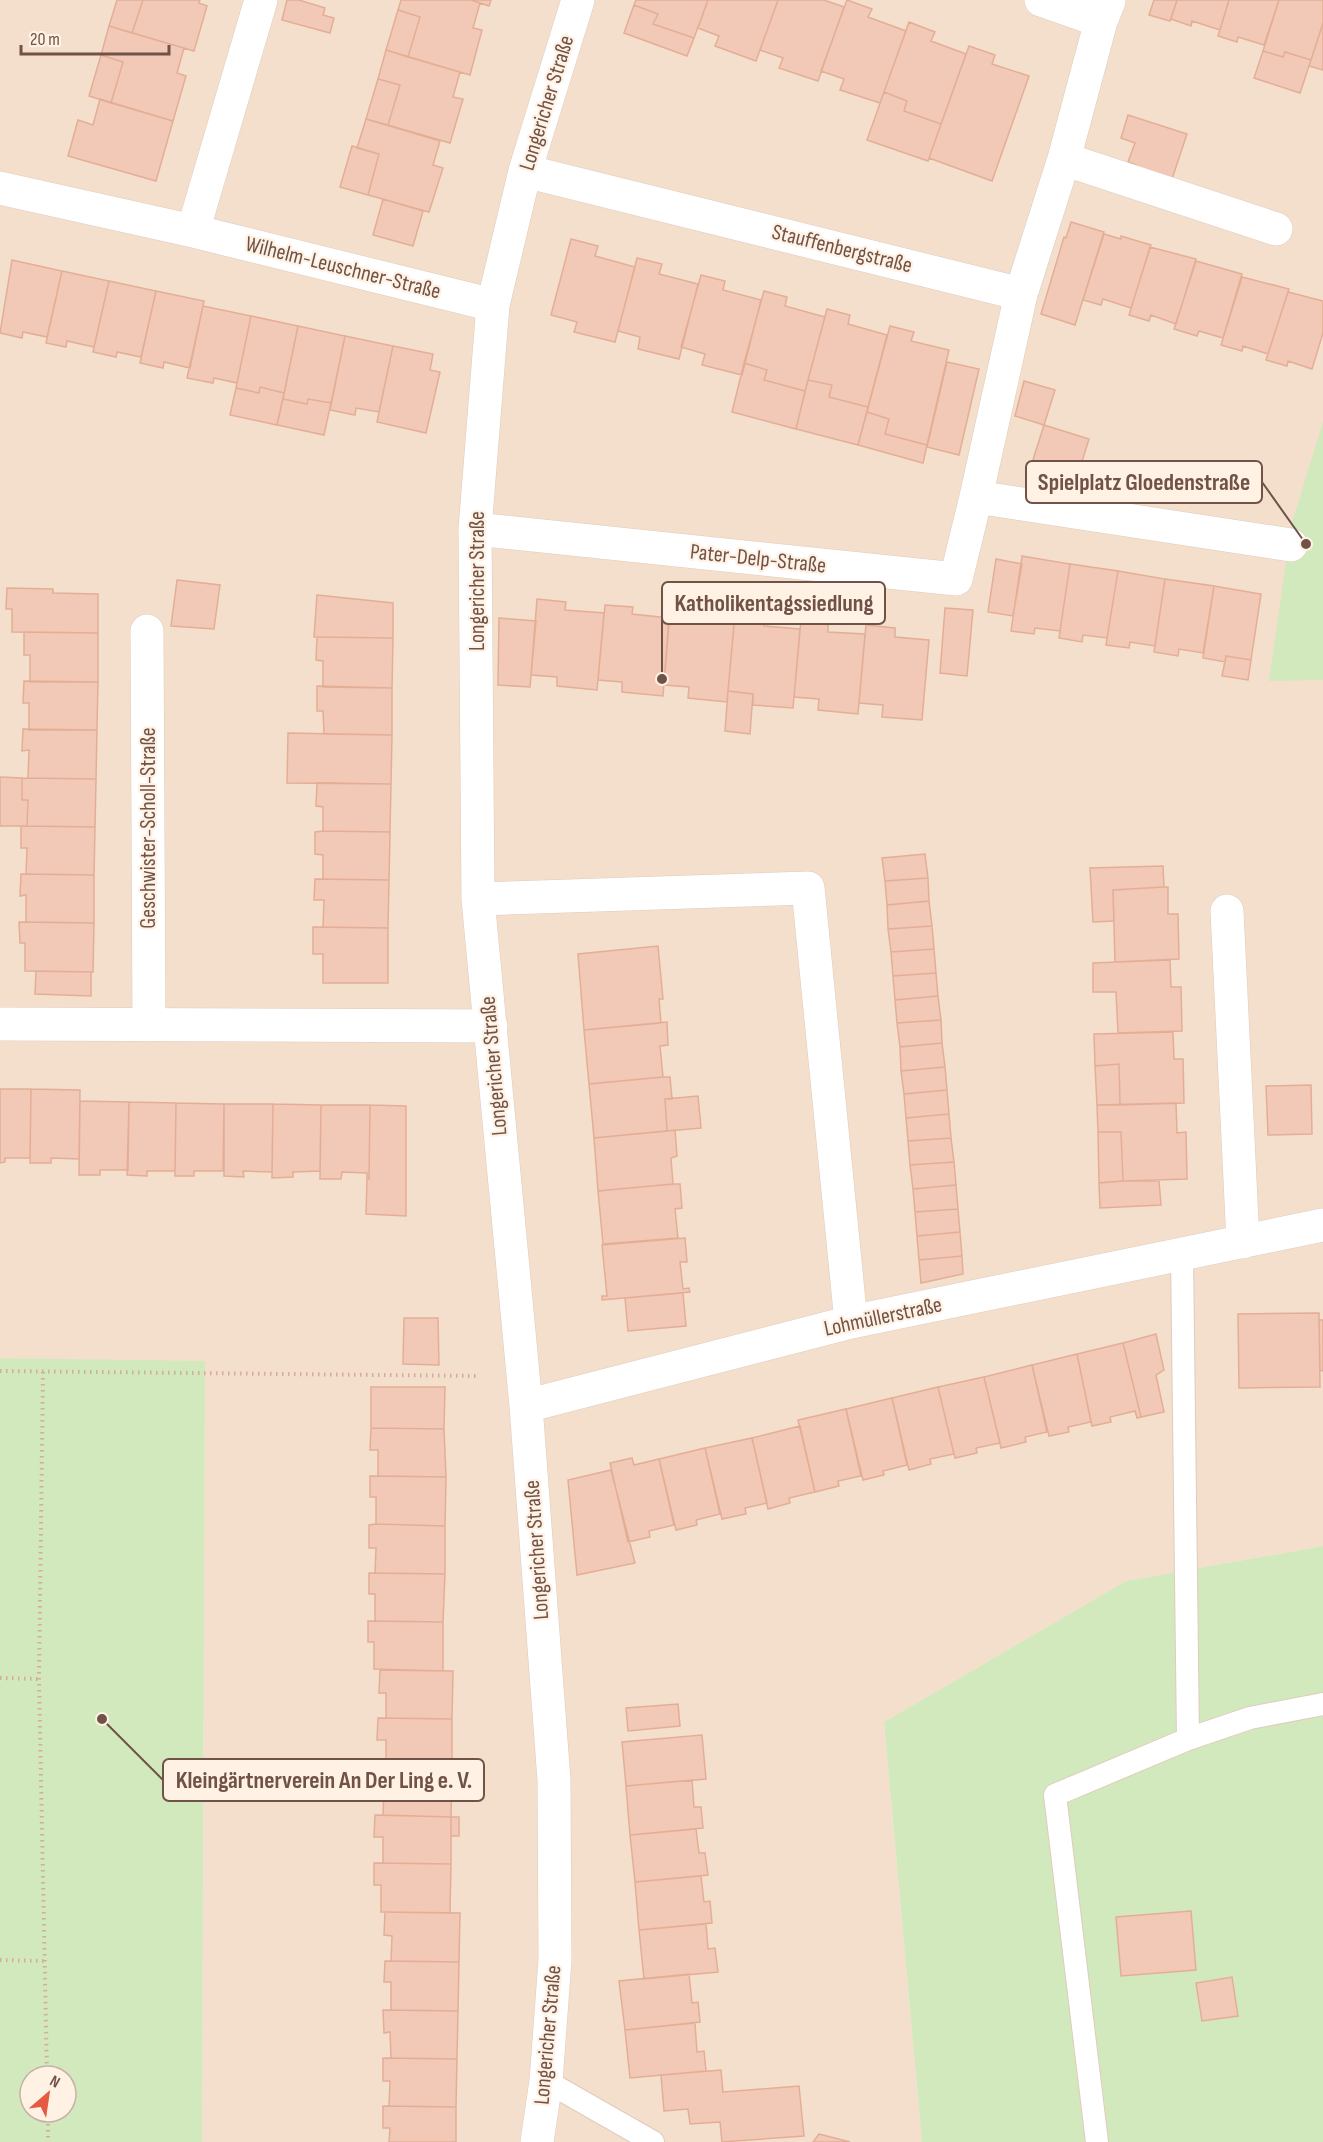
<svg xmlns="http://www.w3.org/2000/svg" width="1323" height="2142" viewBox="0 0 1323 2142" font-family="'Sofia Sans Condensed',sans-serif">
	<style>
		.residential { fill: #f3dfcc }
		.green { fill: #d2e9bd; fill-rule: evenodd }
		.building { fill: #f1c9b6; stroke: #e4ae96; stroke-width: 1.5 }
		.lines { fill: none; stroke-linecap: round; stroke-linejoin: round }
		.lane-casing { stroke: #e1cbbd; stroke-width: 24 }
		.street-casing { stroke: #e1cbbd; stroke-width: 34 }
		.path { stroke: #d5ac9a; stroke-width: 4; stroke-dasharray: 1.5 4.5; stroke-linecap: butt }
		.lane { stroke: #fff; stroke-width: 22 }
		.street { stroke: #fff; stroke-width: 33 }
		.labels { text-anchor: middle; dominant-baseline: central; stroke-width: 4.5; stroke-linejoin: round; paint-order: stroke }
		.street-label { font-size: 22px; fill: #715247; stroke: #fff2e4 }
		.leader { fill: none; stroke: #715247; stroke-width: 2 }
		.callout-dot { fill: #715247; stroke: #fff2e4; stroke-width: 2 }
		.callout { fill: #fff2e4; stroke: #715247; stroke-width: 2 }
		.callout-label { font-size: 24px; text-anchor: middle; font-weight: bold; fill: #715247 }
	</style>
	<rect width="100%" height="100%" fill="#fceede"/>
	<path class="residential" d="M0,0H1323V1546L1126,1581L884,1722L922,2142H202L205,1362L0,1358Z"/>
	<path class="green" d="M1323,422V680L1269,681L1291,526Z
		M0,1358L205,1361L202,2142H0ZM30,2076H66V2112H30Z
		M1323,1546V2142H922L884,1722L1126,1581Z"/>
	<path class="building" d="M117,0H143L132,33L109,26Z
		M143,0H200L199,3L207,6L194,51L132,33Z
		M287,0H299L325,8L323,15L334,18L330,33L282,20Z
		M401,0H471L480,3L473,28L482,30L470,75L408,57L420,17L398,10Z
		M471,0H491L489,6Z
		M636,0H708L694,38L653,24L658,14L634,5Z
		M708,0H778L756,61L715,46L719,36L698,28Z
		M778,0H824L844,7L818,81L779,68L783,58L760,50Z
		M847,0L872,9L868,17L906,31L880,103L840,90L844,79L821,71Z
		M1154,0H1177L1170,21L1149,15Z
		M1177,0H1229L1220,30L1192,21L1191,26L1171,19Z
		M1229,0H1279L1264,45L1238,37L1237,42L1218,36Z
		M1279,0H1323V23L1311,60L1285,52L1283,57L1263,51Z
		M634,5L658,14L653,24L694,38L687,56L624,33Z
		M398,10L420,17L408,57L386,50Z
		M909,22L935,32L931,41L966,54L941,124L904,111L907,101L884,92Z
		M1323,23V70L1309,66Z
		M109,26L184,48L177,73L186,76L173,121L111,103L123,62L101,55Z
		M969,46L995,55L992,64L1029,76L992,181L929,158Z
		M386,50L460,72L453,97L463,99L450,143L388,125L400,85L378,79Z
		M1263,51L1283,57L1285,52L1311,60L1300,93L1254,78Z
		M101,55L123,62L111,103L89,96Z
		M378,79L400,85L388,125L366,119Z
		M884,92L907,101L904,111L941,124L928,161L867,140Z
		M100,99L173,121L156,181L68,156L78,120L93,125Z
		M1128,115L1187,134L1172,179L1135,167L1136,165L1128,162L1135,143L1121,138Z
		M366,119L440,141L433,165L443,168L429,212L368,195L379,154L357,148Z
		M352,146L379,154L368,195L340,187Z
		M383,199L423,211L413,246L373,235Z
		M1071,222L1104,232L1075,325L1041,314L1064,237L1066,238Z
		M1104,234L1121,239V236L1151,245L1131,308L1103,299L1101,305L1083,300Z
		M571,239L598,246L595,256L635,267L615,342L574,332L577,322L551,315Z
		M1150,247L1196,259L1176,324L1151,315L1149,321L1129,315Z
		M637,258L662,264L659,274L698,284L679,359L638,349L640,337L618,331Z
		M12,260L62,271L47,337L23,332L22,338L0,333Z
		M1196,261L1242,274L1223,338L1199,331L1197,336L1174,329Z
		M62,271L109,281L94,347L67,341L66,347L46,343Z
		M701,275L725,281L723,290L761,300L742,375L702,365L705,354L681,347Z
		M1242,277L1289,289L1268,354L1243,346L1242,351L1221,345Z
		M109,281L156,291L141,357L117,352L116,357L93,352Z
		M156,291L204,301L190,368L164,362L163,368L140,363Z
		M764,291L787,297L785,306L825,317L805,391L764,380L767,370L744,363Z
		M1288,292L1323,301V333L1312,369L1288,361L1287,366L1266,360Z
		M203,306L251,316L237,383L214,378L213,383L187,378Z
		M827,309L850,315L848,324L887,335L868,407L829,397L832,385L808,380Z
		M251,316L298,326L284,393L260,387L259,393L236,388Z
		M298,326L345,336L331,403L308,399L307,404L283,399Z
		M890,326L914,332L911,341L949,350L927,445L885,434L889,419L867,412Z
		M345,336L393,346L379,412L356,408L355,415L330,410Z
		M393,346L433,354L430,370L440,372L426,433L377,422Z
		M947,362L979,369L959,455L927,447Z
		M744,363L767,370L764,380L805,391L796,429L732,412Z
		M808,380L832,385L829,397L868,407L858,445L796,429Z
		M1024,381L1055,390L1044,425L1015,416Z
		M260,387L284,393L277,425L230,415L236,388L259,393Z
		M283,399L307,404L308,399L331,403L324,435L277,425Z
		M867,412L889,419L885,434L927,445L923,463L858,445Z
		M1044,425L1089,439L1076,481L1031,466Z
		M1022,556L1070,564L1060,631L1035,628L1034,634L1011,631Z
		M996,559L1022,564L1013,616L988,612Z
		M1070,564L1118,571L1107,638L1083,635L1082,642L1059,638Z
		M1118,571L1165,579L1155,646L1130,642L1129,648L1106,645Z
		M1165,579L1214,586L1203,653L1179,649L1178,656L1154,652Z
		M177,580L220,585L214,629L171,626Z
		M1214,586L1261,594L1251,660L1226,656L1225,662L1203,658Z
		M7,588L53,589V593L98,594V633L12,632V609H6Z
		M317,595L393,603V638L314,637Z
		M537,599L566,602L565,610L604,613L597,690L557,686V677L531,675Z
		M605,605L633,607L632,614L669,618L663,696L622,692V682L598,680Z
		M945,608L973,610L967,676L940,673Z
		M670,610L700,612L699,621L734,624L727,702L688,698L689,687L664,685Z
		M735,614L765,618L764,626L800,629L793,708L753,705V694L728,691Z
		M499,618L536,621L530,687L498,685Z
		M801,620L828,623V632L865,634L858,714L818,710L819,699L794,697Z
		M866,625L895,628V637L929,640L922,720L882,717L883,705L859,703Z
		M24,632L98,633V682H30V655H24Z
		M317,637L393,638L392,688L323,687V661L316,660Z
		M1226,656L1251,660L1248,680L1222,676Z
		M24,681L98,682L97,730H29V703H23Z
		M317,686L392,688V735L324,734L323,711H317Z
		M728,691L753,694L750,734L725,731Z
		M23,729L97,730L96,779L28,778L29,750L22,751Z
		M288,733L392,735L391,784L287,783Z
		M0,777L22,778V800H28L27,826H0Z
		M22,778L96,779L95,827L27,826L28,800H22Z
		M317,783L391,784L390,832L323,831V807L316,806Z
		M21,826L95,827L94,875L26,874L27,848H21Z
		M323,831L390,832L389,880L323,879V855L315,854V832Z
		M925,854L928,878L885,881L882,858Z
		M1163,866L1164,887L1113,890L1114,921L1093,922L1090,868Z
		M21,874L94,875V923L26,922V895L20,896Z
		M928,878L929,901L887,905L885,881Z
		M315,879L389,880L388,928L323,927L324,900H314Z
		M1164,887H1168V914H1178L1179,959L1115,962L1113,890Z
		M929,901L932,926L888,929L887,905Z
		M19,922L94,923L93,972L25,971V943H20Z
		M932,926L934,949L891,952L888,929Z
		M313,927L388,928V983H323V954H313Z
		M658,946L663,999H659L661,1023L584,1030L578,954Z
		M934,949L936,973L893,976L891,952Z
		M1170,960L1171,987H1181L1182,1031L1118,1033L1116,992H1093V963Z
		M36,971L91,972V996L35,994Z
		M936,973L938,996L895,1000L893,976Z
		M938,996L941,1020L897,1023L895,1000Z
		M941,1020L942,1043L900,1047L897,1023Z
		M667,1022L668,1045L660,1046L663,1077L589,1084L584,1030Z
		M1173,1032L1174,1059H1183L1184,1103L1120,1105L1119,1064L1095,1066L1094,1034Z
		M942,1043L945,1067L901,1071L900,1047Z
		M1119,1064L1120,1105H1097L1095,1066Z
		M945,1067L947,1090L904,1094L901,1071Z
		M663,1077H670L672,1099H665L667,1131L594,1138L589,1084Z
		M1311,1085L1312,1134L1268,1135L1266,1086Z
		M0,1089H31L30,1158H5V1162L0,1163Z
		M31,1089L80,1090L79,1159L51,1158V1163H30Z
		M947,1090L949,1114L906,1118L904,1094Z
		M698,1096L701,1128L667,1131L665,1099Z
		M80,1101L129,1102L128,1170H100V1175H79Z
		M129,1102L176,1103L175,1171H147V1176L127,1175Z
		M176,1103L224,1104L223,1171H194V1176H175Z
		M1176,1103L1177,1133L1186,1132L1187,1179L1123,1181L1121,1132H1098L1097,1105Z
		M224,1104H273L272,1172L243,1171L244,1177L224,1176Z
		M273,1104L321,1105L320,1171L293,1172V1177L272,1178Z
		M321,1105H370L369,1179H367V1173L342,1172L341,1179H320Z
		M370,1105L406,1106V1216L366,1214L367,1179H369Z
		M949,1114L951,1138L908,1141L906,1118Z
		M675,1130L677,1156L671,1158L673,1184L598,1191L594,1138Z
		M1098,1132H1121L1123,1181L1099,1183Z
		M951,1138L954,1162L910,1165L908,1141Z
		M954,1162L956,1185L913,1189L910,1165Z
		M1123,1181H1159L1161,1205L1100,1208L1099,1183Z
		M673,1184H680L682,1208L675,1209L678,1238L603,1244L598,1191Z
		M956,1185L958,1209L915,1212L913,1189Z
		M958,1209L960,1232L917,1236L915,1212Z
		M960,1232L962,1256L919,1260L917,1236Z
		M685,1238L687,1262H680L683,1289L689,1288L690,1292L602,1300V1296H607L602,1245Z
		M962,1256L963,1274L921,1283L919,1260Z
		M683,1293L686,1326L628,1331L625,1298Z
		M1319,1313L1320,1387L1239,1388L1238,1314Z
		M404,1318H438L439,1365L403,1364Z
		M1319,1320H1323V1371L1320,1370Z
		M1156,1334L1164,1370L1156,1375L1164,1412L1141,1417L1123,1343Z
		M1123,1343L1141,1417L1137,1418L1135,1411L1110,1417L1111,1422L1092,1426L1077,1354Z
		M1077,1354L1091,1422L1068,1427L1069,1432L1049,1436L1032,1365Z
		M1032,1365L1047,1432L1025,1437L1026,1442L1001,1448L984,1377Z
		M984,1377L1000,1443L976,1448L977,1453L955,1458L938,1387Z
		M371,1387H445L444,1429L371,1428Z
		M938,1387L954,1454L930,1459L931,1464L909,1470L892,1398Z
		M892,1398L907,1465L883,1471L884,1475L863,1480L846,1409Z
		M846,1409L861,1476L838,1481L839,1486L815,1492L798,1420Z
		M800,1426L815,1492L789,1498L790,1503L768,1509L752,1438Z
		M371,1428L444,1429L446,1477L378,1476V1450H370Z
		M752,1438L767,1503L745,1508L746,1514L722,1519L705,1448Z
		M705,1448L720,1514L696,1520L697,1525L676,1530L659,1459Z
		M632,1458L634,1465L659,1459L674,1525L649,1531L650,1537L628,1542L610,1463Z
		M611,1470L635,1563L577,1575L568,1480Z
		M370,1476L446,1477L445,1526L376,1524V1497H370Z
		M376,1524L445,1526V1574L375,1573L376,1548H369V1525Z
		M369,1573L445,1574L443,1622L375,1621V1594H369Z
		M368,1621L443,1622V1671L374,1669V1642H368Z
		M380,1670L453,1671L452,1719L386,1718V1693H379Z
		M678,1704L680,1726L628,1731L626,1708Z
		M378,1718L452,1719V1768L386,1767V1740H377Z
		M702,1735L706,1779L626,1786L622,1742Z
		M377,1767L452,1768L451,1817L383,1815L384,1789H377Z
		M692,1780L694,1807H701L703,1828L630,1835L626,1786Z
		M375,1815L451,1817V1864L383,1863V1837H374Z
		M451,1817H459V1836H451Z
		M696,1829L699,1853H705L708,1875L635,1882L630,1835Z
		M374,1863L451,1864L450,1913L381,1912V1885H374Z
		M701,1876L704,1902L710,1901L712,1923L639,1930L635,1882Z
		M1191,1911L1196,1970L1121,1976L1116,1917Z
		M385,1912L460,1913L459,1962L391,1961L392,1936L384,1935Z
		M706,1924L708,1949L715,1948L718,1972L644,1979L639,1930Z
		M385,1961L459,1962L458,2011L391,2010V1982H384Z
		M689,1974L692,2003L698,2002L700,2022L625,2030L619,1981Z
		M1232,1977L1238,2016L1202,2021L1196,1983Z
		M383,2010L458,2011L457,2059L391,2058L390,2032L384,2033Z
		M695,2023L697,2052L704,2051L706,2071L630,2078L625,2030Z
		M383,2058L457,2059L456,2107L389,2106L390,2081H383Z
		M721,2070L723,2092L799,2086L804,2136L722,2142L720,2122L690,2124L688,2109L664,2111L661,2075Z
		M383,2106L456,2107V2142H389L390,2128H383Z
		M819,2134L850,2142H813Z"/>
	<g class="lines">
		<g class="lane-casing">
			<path id="lane" d="M1182,1254L1188,1739
				M546,2081L653,2142
				M1097,2142L1055,1795L1188,1739L1250,1718L1323,1704"/>
		</g>
		<g class="street-casing">
			<path id="street" d="M1041,0L1101,21L1109,1
				M1064,159L1101,21
				M525,171L1021,294L1064,159L1276,229
				M0,188L193,231L493,305
				M193,231L261,0
				M976,497L1021,294
				M475,529L956,579L976,497L1291,545
				M147,631L149,1025
				M478,899L808,888L851,1322
				M1227,911L1243,1242
				M0,1024L491,1026
				M526,1406L851,1322L1323,1225
				M537,2142L546,2081L555,1960L554,1780L526,1406L478,899L475,529L493,305L525,171L578,0"/>
		</g>
		<path class="path" d="M0,1371L479,1376
			M43,1372L39,1679L47,2076
			M0,1678L39,1679
			M0,1960L46,1961
			M48,2112V2142"/>
		<use href="#lane" class="lane"/>
		<use href="#street" class="street"/>
	</g>
	<g class="labels">
		<g class="street-label">
			<text transform="translate(547 103) rotate(-73)">Longericher Straße</text>
			<text transform="translate(842 249) rotate(14)">Stauffenbergstraße</text>
			<text transform="translate(343 268) rotate(14)">Wilhelm-Leuschner-Straße</text>
			<text transform="translate(758 559) rotate(6)">Pater-Delp-Straße</text>
			<text transform="translate(477 581) rotate(-90)">Longericher Straße</text>
			<text transform="translate(148 828) rotate(-90)">Geschwister-Scholl-Straße</text>
			<text transform="translate(494 1066) rotate(-95)">Longericher Straße</text>
			<text transform="translate(883 1317) rotate(-12)">Lohmüllerstraße</text>
			<text transform="translate(537 1550) rotate(-94)">Longericher Straße</text>
			<text transform="translate(548 2035) rotate(-85)">Longericher Straße</text>
		</g>
	</g>
	<path class="leader" d="M1306 544L1262 482M662 679L662 603M102 1719L163 1780"/>
	<g class="callout-dot">
		<circle cx="1306" cy="544" r="6"/>
		<circle cx="662" cy="679" r="6"/>
		<circle cx="102" cy="1719" r="6"/>
	</g>
	<g class="callout">
		<rect x="1026" y="461" width="236" height="42" rx="6"/>
		<rect x="662" y="582" width="223" height="42" rx="6"/>
		<rect x="163" y="1759" width="321" height="42" rx="6"/>
	</g>
	<g class="callout-label">
		<text x="1144" y="490">Spielplatz Gloedenstraße</text>
		<text x="774" y="611">Katholikentagssiedlung</text>
		<text x="324" y="1788">Kleingärtnerverein An Der Ling e. V.</text>
	</g>
	<g transform="translate(48 2094) rotate(29)"><circle r="28" fill="#fff2e4" stroke="#c6b2a5" stroke-width="1.5"/>
	<path d="M0-4.5L10 22L0 15L-10 22Z" fill="#e75a42"/>
	<text y="-9" font-size="16" font-weight="bold" text-anchor="middle" fill="#715247">N</text>
	</g>
	<path d="M21 45v9h148v-9" fill="none" stroke="#715247" stroke-width="3"/>
	<text x="30" y="45" font-size="18" fill="#715247" stroke="#fff2e4" stroke-width="4.5" paint-order="stroke">20 m</text>
</svg>
